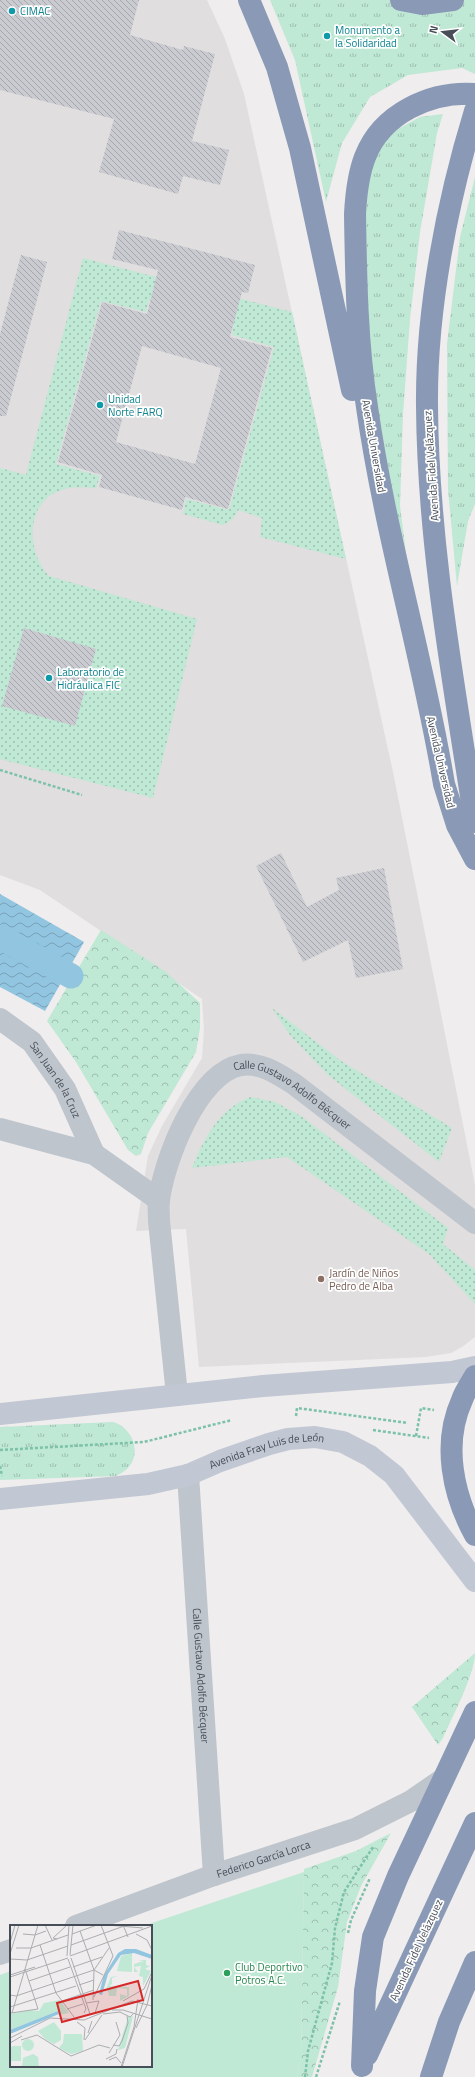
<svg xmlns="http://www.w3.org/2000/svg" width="475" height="2077" viewBox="0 0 475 2077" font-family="'Titillium Web',sans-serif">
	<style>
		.education { fill: #e0dede }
		.grass { fill: url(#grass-tufts) }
		.park { fill: url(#park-crowns) }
		.garden { fill: url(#garden-dots) }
		.pitch { fill: #bfe8d5 }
		.water { fill: url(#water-waves) }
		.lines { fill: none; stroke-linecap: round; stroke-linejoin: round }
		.canal { stroke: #91c5e0; stroke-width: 25 }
		.building { fill: url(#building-back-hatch); fill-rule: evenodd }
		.path { stroke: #7cc2a9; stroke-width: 2.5; stroke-dasharray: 3 2; stroke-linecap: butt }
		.street { stroke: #bfc5cd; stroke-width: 22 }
		.secondary { stroke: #c1c7d3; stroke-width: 22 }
		.highway { stroke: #8a99b6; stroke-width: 22 }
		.culture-dot { fill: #0f9aa8; stroke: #fff; stroke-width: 1.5 }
		.education-dot { fill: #8d6e63; stroke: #fff; stroke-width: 1.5 }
		.leisure-dot { fill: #2e9e5b; stroke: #fff; stroke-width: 1.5 }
		.labels { text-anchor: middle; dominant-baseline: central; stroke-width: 3.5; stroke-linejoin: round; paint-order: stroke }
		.culture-label { font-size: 11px; fill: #0d838f; stroke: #fff; text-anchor: start }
		.street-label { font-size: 11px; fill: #474e57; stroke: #fff }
		.education-label { font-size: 11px; fill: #785e54; stroke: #fff; text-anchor: start }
		.leisure-label { font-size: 11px; fill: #27864d; stroke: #fff; text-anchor: start }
		.inset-road { fill: none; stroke: #acadb1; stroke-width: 1 }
		.view { fill: #d62828; fill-opacity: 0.15; stroke: #d62828; stroke-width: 2 }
		.inset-edge { fill: none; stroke: #474e57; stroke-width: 2 }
	</style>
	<defs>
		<pattern id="grass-tufts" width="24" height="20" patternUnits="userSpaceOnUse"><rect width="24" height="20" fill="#bfe8d5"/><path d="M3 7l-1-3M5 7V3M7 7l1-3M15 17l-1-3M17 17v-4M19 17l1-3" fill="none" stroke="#9dbeb0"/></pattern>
		<pattern id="park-crowns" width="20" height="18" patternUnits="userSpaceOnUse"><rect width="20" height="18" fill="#bfe8d5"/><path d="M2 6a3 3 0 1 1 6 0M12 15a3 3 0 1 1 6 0" fill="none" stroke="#9dbeb0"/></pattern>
		<pattern id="garden-dots" width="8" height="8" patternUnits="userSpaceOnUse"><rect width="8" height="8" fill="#bfe8d5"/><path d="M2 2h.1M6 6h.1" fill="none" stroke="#9dbeb0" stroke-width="1.8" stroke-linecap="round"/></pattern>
		<pattern id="water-waves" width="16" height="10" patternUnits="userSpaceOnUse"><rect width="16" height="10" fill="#91c5e0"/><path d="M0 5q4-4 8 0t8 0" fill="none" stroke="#78a2b8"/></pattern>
		<pattern id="building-back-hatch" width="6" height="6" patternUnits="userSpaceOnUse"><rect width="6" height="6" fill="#cacbd1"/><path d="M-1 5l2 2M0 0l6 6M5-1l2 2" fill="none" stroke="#a6a7ac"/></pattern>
	</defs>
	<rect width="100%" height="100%" fill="#efeded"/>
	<path class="education" d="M0,0H207L225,39L244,94L393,772L475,1185V1337L462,1347L451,1353L426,1357L199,1367L186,1229L136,1231L148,1156L162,1126L202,1058L204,1029L202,999L40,890L0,875Z"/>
	<path class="grass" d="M270,0H475V74L462,68L408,75L370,97L342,143L326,202L295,60Z
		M443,114L437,133L420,232L410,319L403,414L400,506L415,624L372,403L363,243L370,164L384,141L398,129L420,117Z
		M475,177V504L468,521L457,586L448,489L447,344L460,237Z
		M113,1422C132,1427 143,1453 127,1469C124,1472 119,1474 116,1476L0,1480V1427Z"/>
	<path class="park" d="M101,930L166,972L200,1003V1028L196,1052L148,1133L141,1154L136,1156L128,1150L76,1062L47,1021Z
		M475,1653C475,1674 452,1717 443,1738L438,1745L412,1707Z
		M391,1833L361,1886L347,1922L338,1987L312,2077H297L301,2057L304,1869L356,1851Z"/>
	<path class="garden" d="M83,258L292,312L346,559L260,537L262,518L238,510L234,518L223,525L183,514L186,499L229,510L274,347L232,335L234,323L149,300L146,312L101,301L56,464L100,476L96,488C82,487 69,486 56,492C24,508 28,554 49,576L197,619L153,798L0,759V468L26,475Z
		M272,1008L341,1061L452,1128L439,1162L328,1075L290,1035Z
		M251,1097L275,1102L301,1116L448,1228L443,1244L475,1270V1304L429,1254L287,1157L192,1168C204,1139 219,1108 251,1097Z"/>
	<path class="pitch" d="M304,1872L301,2057L297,2077H0V1975L11,1971V2066H151V1926H143Z"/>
	<path class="water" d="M0,894L84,942L45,1011L0,987Z"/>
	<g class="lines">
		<path class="canal" d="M0,937L71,976"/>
	</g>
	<path class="building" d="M0,0H139L130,35L183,50L184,46L215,54L192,141L229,150L220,185L183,176L178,194L99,172L114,119L0,90Z
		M119,230L255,265L248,293L242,292L230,337L272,348L228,509L185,497L182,510L99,487L102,475L58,462L102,302L147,314L158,270L112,259ZM142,346L221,368L195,464L116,442Z
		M21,255L47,262L6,416H0V334Z
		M24,628L96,649L75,726L2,706Z
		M281,853L307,907L339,890L336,878L384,868L403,969L356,978L348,940L303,962L256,866Z"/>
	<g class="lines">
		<path class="path" d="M0,770L82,795
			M296,1416L297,1408L408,1423
			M373,1430L429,1438
			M416,1436L421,1408L434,1410
			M0,1450L144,1442L232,1420
			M0,1466L2,1476
			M348,1933L351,1920L370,1878
			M305,2077L308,2051L332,1963L335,1928L344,1892L373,1847
			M316,2077L340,2001"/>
		<g class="street">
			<path id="s1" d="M0,1019L32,1042L65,1089L94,1154"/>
			<path d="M0,1129L94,1154L159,1200"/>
			<path id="s2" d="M177,1395L159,1221C159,1214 158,1207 159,1200C164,1161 197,1073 241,1065C261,1062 278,1074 294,1084L475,1223"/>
			<path id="s3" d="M188,1475L214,1875"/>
			<path id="s4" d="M76,1926L214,1875L355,1829L411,1801L443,1779"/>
			<path d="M0,1954L11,1950"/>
		</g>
		<g class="secondary">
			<path d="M0,1414L263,1386L452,1372L475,1367"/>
			<path id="s5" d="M0,1499L148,1484L188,1475L220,1461L269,1444L288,1439L315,1437L343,1442L370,1456L394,1475L475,1581"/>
		</g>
		<path class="highway" d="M249,0L277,67L300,148L352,390
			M401,0L422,4L453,0
			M475,94C431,91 382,113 365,157C358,175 356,195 355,214C356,279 357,344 367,407C385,534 423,657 444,784L457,825L475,859
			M475,111C447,202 426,310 427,406C428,546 454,684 475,822
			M475,1376C471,1383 465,1391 462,1400C442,1444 453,1495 475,1535
			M367,2055L475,1823
			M362,2066L365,1991L373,1937L398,1876L475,1712
			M431,2077L449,2022L475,1962"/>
	</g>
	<g class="culture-dot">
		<circle cx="12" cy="11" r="4"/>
		<circle cx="327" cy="36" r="4"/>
		<circle cx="100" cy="405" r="4"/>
		<circle cx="49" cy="678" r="4"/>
	</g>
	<circle class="education-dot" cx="321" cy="1279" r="4"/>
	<circle class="leisure-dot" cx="227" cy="1973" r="4"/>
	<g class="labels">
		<g class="culture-label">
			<text x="20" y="11">CIMAC</text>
			<text x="335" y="30">Monumento a<tspan x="335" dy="13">la Solidaridad</tspan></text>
			<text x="108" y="399">Unidad<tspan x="108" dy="13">Norte FARQ</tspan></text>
			<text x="57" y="672">Laboratorio de<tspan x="57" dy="13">Hidráulica FIC</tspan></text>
		</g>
		<g class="street-label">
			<text transform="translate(374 446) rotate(80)">Avenida Universidad</text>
			<text transform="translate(431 466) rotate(-94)">Avenida Fidel Velázquez</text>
			<text transform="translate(441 762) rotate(77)">Avenida Universidad</text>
			<text stroke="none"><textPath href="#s1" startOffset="84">San Juan de la Cruz</textPath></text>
			<text stroke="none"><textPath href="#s2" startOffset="421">Calle Gustavo Adolfo Bécquer</textPath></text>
			<text stroke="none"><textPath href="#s5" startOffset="273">Avenida Fray Luis de León</textPath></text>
			<text stroke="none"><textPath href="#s3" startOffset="201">Calle Gustavo Adolfo Bécquer</textPath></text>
			<text stroke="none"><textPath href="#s4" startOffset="199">Federico García Lorca</textPath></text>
			<text transform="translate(416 1950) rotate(-65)">Avenida Fidel Velázquez</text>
		</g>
		<g class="education-label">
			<text x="329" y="1273">Jardín de Niños<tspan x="329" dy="13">Pedro de Alba</tspan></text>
		</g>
		<g class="leisure-label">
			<text x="235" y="1967">Club Deportivo<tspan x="235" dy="13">Potros A.C.</tspan></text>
		</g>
	</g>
	<g transform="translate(10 1925)">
		<rect width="142" height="142" fill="#efeded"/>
		<path d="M123,91L115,123L108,125L118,92Z" fill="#bfe8d5"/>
		<path d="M128,35H136V40L140,41L135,44L141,46L133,61V52L129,51L131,41L124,42L128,47H124V39L134,36ZM108,51L102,53V59L99,61L119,62V71L110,76V69L117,71V64L107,63L106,71H99L97,62L101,52Z" fill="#bfe8d5"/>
		<path d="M122,28V47L107,46L111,31ZM50,75L59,88L49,90L48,86L0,105V89L19,85L29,86L34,78ZM44,97L51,106V115L44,119L35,114L28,106ZM54,109H72L73,126L61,129L49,123L53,118ZM12 120a6 6 0 1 1 12 0a6 6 0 1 1-12 0ZM3,121H11V136H0V123ZM23,129L28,132L29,142H12L13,133Z" fill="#bfe8d5"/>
		<path d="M115,24H126L142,30V34L124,28L111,30L98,49L92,70L89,69L94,50L108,28ZM48,86L49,89L0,109V105Z" fill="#91c5e0"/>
		<path class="inset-road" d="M35,0L42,15M98,0L133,3M113,0L118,12M70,6L84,45M13,9L25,10L36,6M62,9L87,0M126,9L137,15L142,25M47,14L43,13L57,0M0,18L5,0M30,20L46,68L64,92M61,20L117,0M6,23H21L58,10M0,29L9,0M60,30L63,0M57,31L59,0M60,31L142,1M61,33L80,89M0,34L17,35L58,21M58,34L76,84L74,88M63,42L92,32M0,50L25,42M0,52L58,33M19,56L60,42M69,60L84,55M0,70L6,71L84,45L93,50M84,72L103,31L91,0M83,75L84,45L99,23M52,76L84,65M113,76L134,64L142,47M76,78L89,76L85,88M0,82L66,61M57,84L73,79M102,85H113L142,94M1,88L28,84L15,44M2,88L28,0M93,89L110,87L120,92L124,88M67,97L75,103L74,115M126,103L137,80L142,60M78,108L82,96M0,113L40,93L74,95L122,76L142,81M11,115L27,110L61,131L89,120L100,123M75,115L92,90M0,118L12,111M103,120L109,121L112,116L118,98L117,91M99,128L110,110L106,97M96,134L106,129L107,124M99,135L106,132L111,138M111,142L124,102L128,74M112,142L142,50"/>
		<path class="view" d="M128,56L133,75L52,97L47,78Z"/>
		<rect width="142" height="142" class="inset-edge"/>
	</g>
	<g transform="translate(443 32) rotate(285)" stroke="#ffffff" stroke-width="3" paint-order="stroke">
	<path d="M0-3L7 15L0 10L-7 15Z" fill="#474e57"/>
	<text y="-6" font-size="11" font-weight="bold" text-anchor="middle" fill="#474e57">N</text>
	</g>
</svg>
